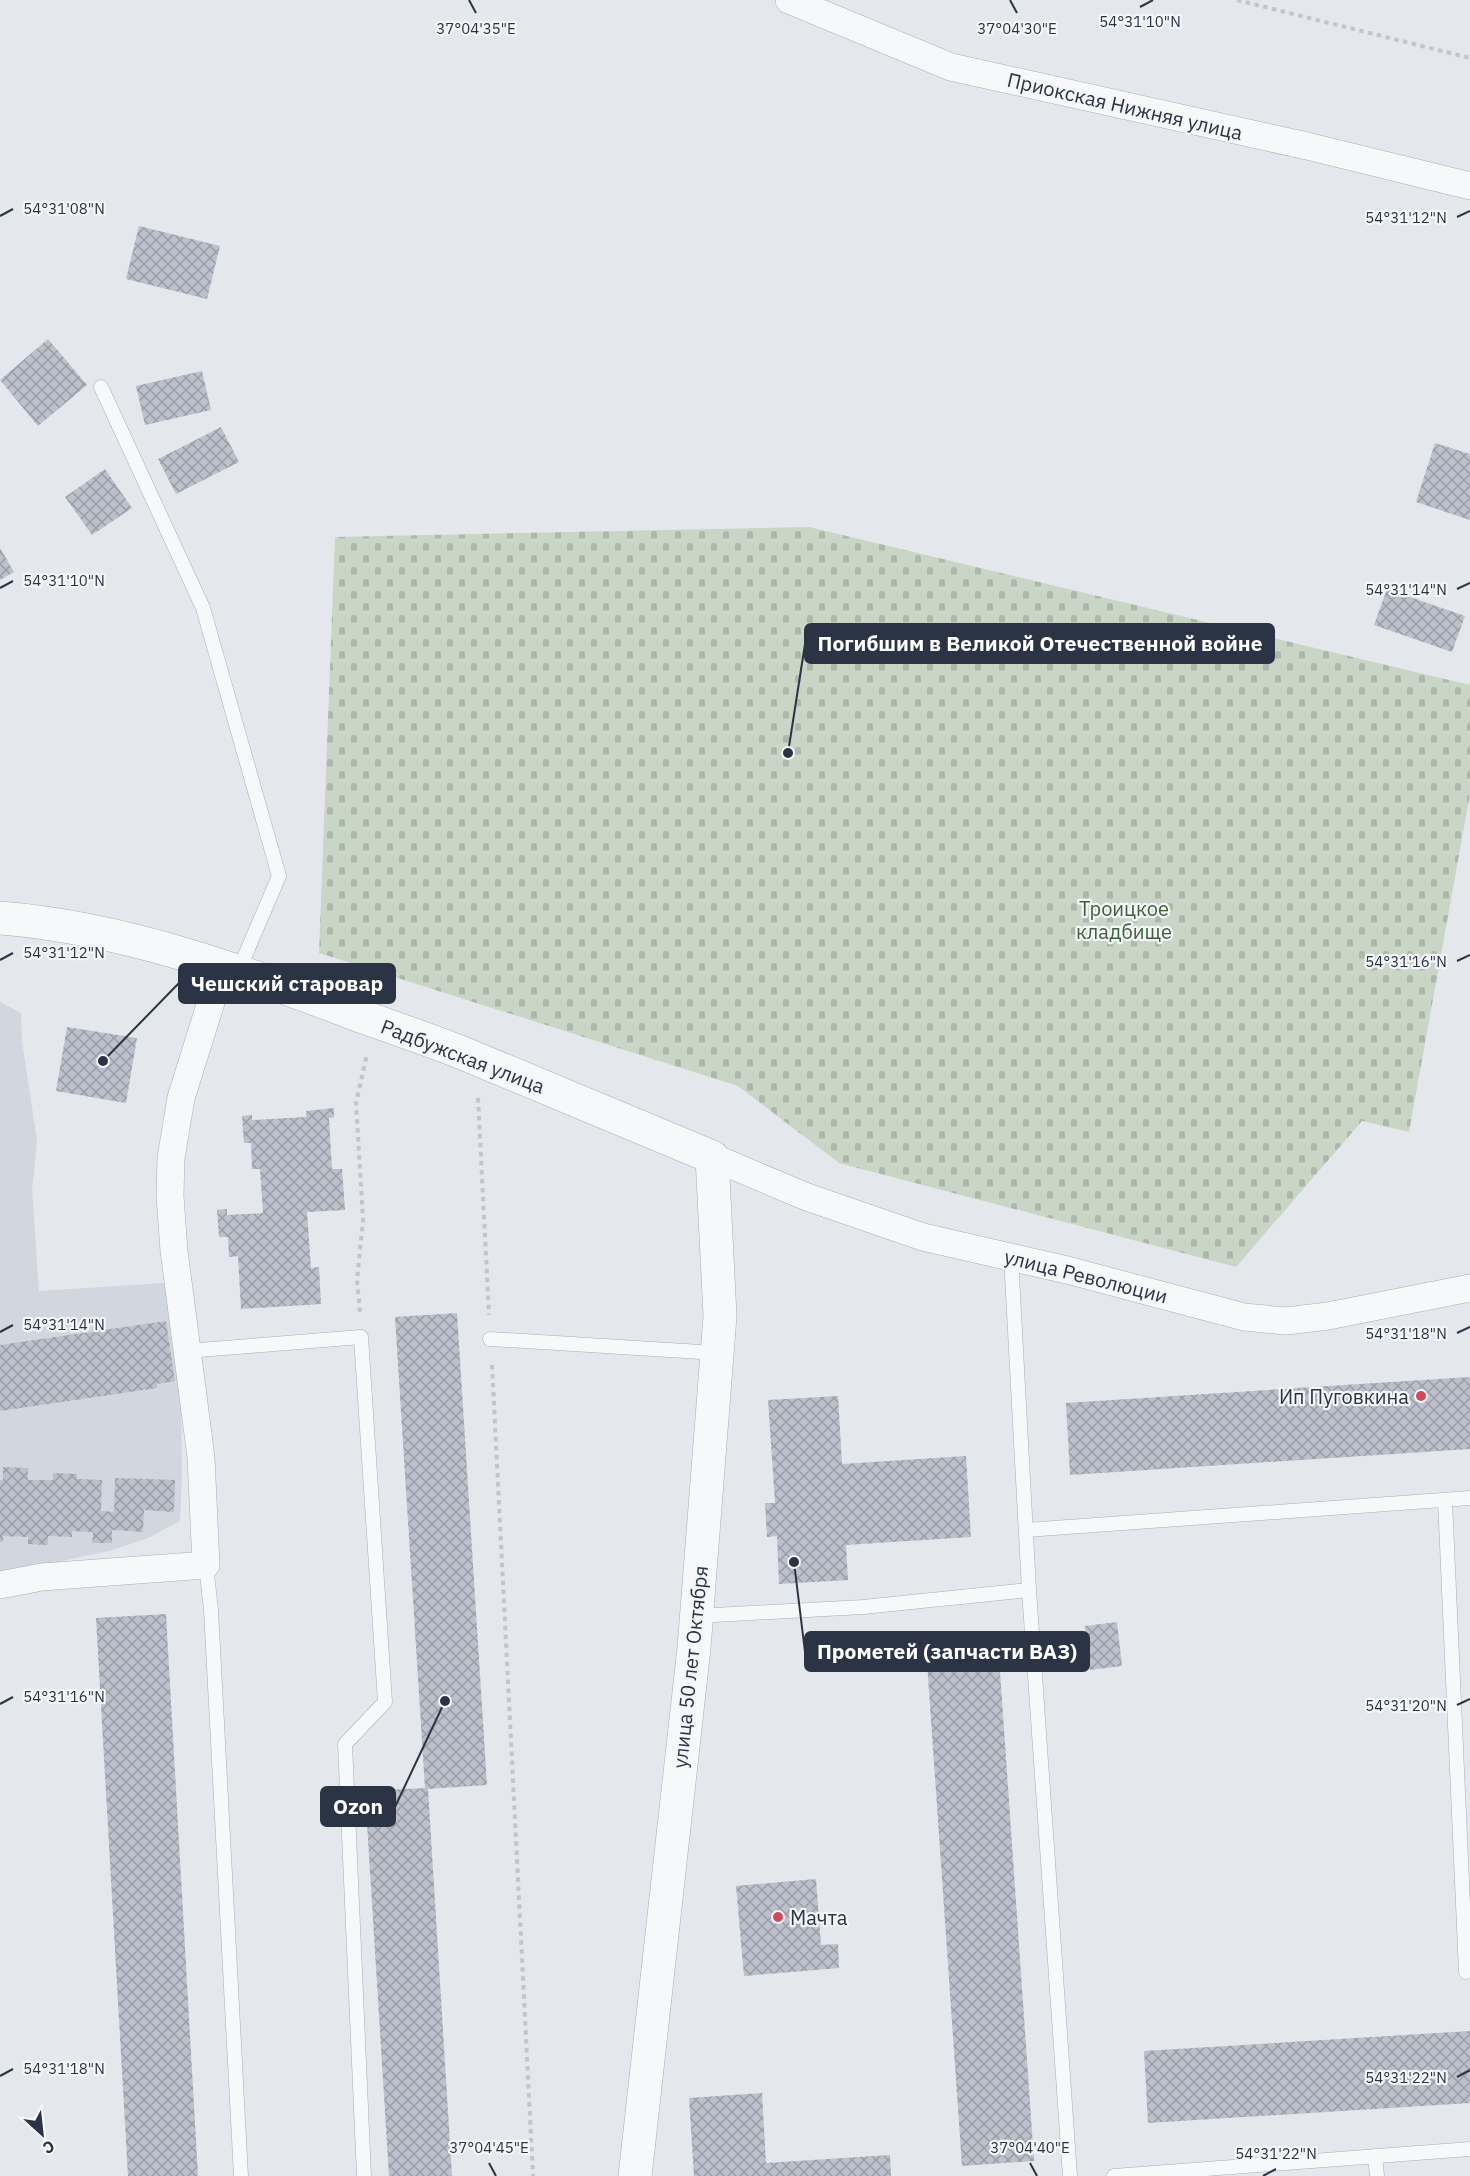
<svg xmlns="http://www.w3.org/2000/svg" width="1470" height="2176" viewBox="0 0 1470 2176" font-family="'IBM Plex Sans',sans-serif">
	<style>
		.built { fill: #d2d6de }
		.cemetery { fill: url(#cemetery-stones) }
		.building { fill: url(#building-cross-hatch) }
		.lines { fill: none; stroke-linecap: round; stroke-linejoin: round }
		.service-casing { stroke: #a9aeb7; stroke-width: 15 }
		.minor-casing { stroke: #a9aeb7; stroke-width: 28 }
		.tertiary-casing { stroke: #a9aeb7; stroke-width: 34 }
		.path { stroke: #c2c5cb; stroke-width: 4; stroke-dasharray: 4.5 4.5; stroke-linecap: butt }
		.service { stroke: #f7f8fa; stroke-width: 14 }
		.minor { stroke: #f7f8fa; stroke-width: 27 }
		.tertiary { stroke: #f7f8fa; stroke-width: 33 }
		.ticks { fill: none; stroke: #2b3445; stroke-width: 2 }
		.poi-dot { fill: #d1495b; stroke: #f4f6f9; stroke-width: 2 }
		.labels { text-anchor: middle; dominant-baseline: central; stroke-width: 4.5; stroke-linejoin: round; paint-order: stroke }
		.street-label { font-size: 20px; fill: #2b3445; stroke: #f4f6f9 }
		.park-label { font-size: 20px; fill: #3f6138; stroke: #f4f6f9 }
		.poi-label { font-size: 20px; fill: #2b3445; stroke: #f4f6f9; text-anchor: end }
		.ticks-label { font-size: 15px; text-anchor: middle; fill: #2b3445; stroke: #f4f6f9; stroke-width: 4.5; stroke-linejoin: round; paint-order: stroke }
		.leader { fill: none; stroke: #2b3445; stroke-width: 2 }
		.callout-dot { fill: #2b3445; stroke: #f4f6f9; stroke-width: 2 }
		.callout { fill: #2b3445; stroke: #2b3445; stroke-width: 2 }
		.callout-label { font-size: 21px; text-anchor: middle; font-weight: bold; fill: #fff }
	</style>
	<defs>
		<pattern id="cemetery-stones" width="16" height="16" patternUnits="userSpaceOnUse" patternTransform="scale(1.5)"><rect width="16" height="16" fill="#c9d6c5"/><path d="M2 7V4a2 2 0 0 1 4 0v3zM10 15v-3a2 2 0 0 1 4 0v3z" fill="#adb8ab"/></pattern>
		<pattern id="building-cross-hatch" width="8" height="8" patternUnits="userSpaceOnUse" patternTransform="scale(1.5)"><rect width="8" height="8" fill="#bbc0ca"/><path d="M0 0l8 8M0 8l8-8" fill="none" stroke="#989da6"/></pattern>
	</defs>
	<rect width="100%" height="100%" fill="#e4e7ec"/>
	<path class="built" d="M0,1002L21,1013L22,1041L37,1141L32,1190L39,1291L165,1283L181,1393L182,1477L180,1521L148,1538L109,1551L0,1574Z"/>
	<path class="cemetery" d="M809,527L1470,685V794L1409,1132L1362,1121L1236,1267L839,1163L738,1086L319,953L335,537Z"/>
	<path class="building" d="M139,226L220,246L207,299L126,279Z
		M48,339L87,385L38,426L0,380Z
		M202,371L211,410L145,425L136,386Z
		M221,427L239,462L176,494L158,459Z
		M1435,443L1470,454V520L1416,502Z
		M105,469L132,508L92,535L65,497Z
		M0,548L14,572L0,580Z
		M1387,589L1465,616L1452,652L1374,625Z
		M67,1027L137,1038L126,1103L56,1091Z
		M334,1108V1117L329,1118L332,1169H342L345,1210L307,1212L311,1268L319,1267L321,1304L241,1309L238,1256L229,1257L228,1237H219L217,1210L227,1209V1215L263,1213L260,1169H252L251,1143H244L242,1116L252,1115V1120L306,1117V1111Z
		M457,1313L487,1785L428,1789L452,2176H389L365,1791L425,1788L395,1317Z
		M166,1321L175,1381L157,1384V1388L0,1411V1345Z
		M1470,1377V1449L1070,1475L1066,1403Z
		M838,1396L842,1464L966,1456L971,1537L846,1545L848,1580L779,1584L777,1536L767,1537L765,1503H775L768,1400Z
		M3,1467L28,1468V1480H53V1473L77,1474V1479L102,1480L101,1511L114,1512L115,1478L175,1480L174,1512L144,1510L143,1532L112,1530V1543H92L93,1532L72,1531V1537L48,1536V1545L28,1544V1537L3,1536V1542H0V1480H3Z
		M166,1614L198,2176H128L96,1618Z
		M1117,1622L1122,1666L1090,1670L1085,1626Z
		M998,1643L1034,2161L962,2166L926,1648Z
		M816,1879L821,1945L838,1944L839,1968L744,1976L736,1886Z
		M1470,2031V2103L1148,2123L1144,2051Z
		M762,2093L766,2163L890,2155L891,2176H694L689,2098Z"/>
	<g class="lines">
		<g class="service-casing">
			<path id="service" d="M101,387L203,608L279,876L238,972
				M1011,1257L1029,1590L1070,2176
				M490,1339L717,1353
				M187,1351L361,1337L385,1702L345,1744L364,2176
				M1445,1500L1466,1972
				M1026,1530L1470,1498
				M206,1565L211,1610L241,2176
				M696,1616L863,1607L1029,1590
				M1375,2156L1377,2176
				M1114,2176L1470,2149"/>
		</g>
		<g class="minor-casing">
			<path id="minor" d="M789,0L951,67L1307,146L1470,186
				M712,1157L807,1197L923,1237L1067,1270L1244,1317L1286,1321L1328,1316L1470,1288
				M0,1585L42,1577L206,1565L201,1457L174,1251L170,1196L171,1158L181,1098L222,967"/>
		</g>
		<g class="tertiary-casing">
			<path id="tertiary" d="M0,918C125,928 242,971 358,1015C394,1028 430,1040 465,1054C547,1088 630,1123 712,1157L720,1316L694,1648L635,2176"/>
		</g>
		<path class="path" d="M1237,0L1470,58
			M478,1098L489,1315
			M360,1312L357,1280L363,1220L356,1103L367,1054
			M492,1365L533,2176"/>
		<use href="#service" class="service"/>
		<use href="#minor" class="minor"/>
		<use href="#tertiary" class="tertiary"/>
	</g>
	<path class="ticks" d="M469,0L476,13M1010,0L1017,13M1140,7L1153,0M0,216L13,209M1457,217L1470,211M0,588L13,581M1457,589L1470,583M0,960L13,953M1457,961L1470,955M0,1332L13,1325M1457,1333L1470,1327M0,1704L13,1697M1457,1705L1470,1699M0,2076L13,2069M1457,2077L1470,2070M489,2163L496,2176M1030,2163L1037,2176M1263,2176L1276,2169"/>
	<g class="poi-dot">
		<circle cx="1421" cy="1396" r="6"/>
		<circle cx="778" cy="1917" r="6"/>
	</g>
	<g class="labels">
		<g class="street-label">
			<text transform="translate(1125 106) rotate(13)">Приокская Нижняя улица</text>
			<text transform="translate(463 1056) rotate(21)">Радбужская улица</text>
			<text transform="translate(1086 1276) rotate(14)">улица Революции</text>
			<text transform="translate(690 1667) rotate(-84)">улица 50 лет Октября</text>
		</g>
		<g class="park-label">
			<text x="1124" y="908">Троицкое<tspan x="1124" dy="23">кладбище</tspan></text>
		</g>
		<g class="poi-label">
			<text x="1409" y="1396">Ип Пуговкина</text>
			<text x="790" y="1917" text-anchor="start">Мачта</text>
		</g>
	</g>
	<g class="ticks-label">
		<text x="1140" y="27">54°31'10"N</text>
		<text x="476" y="34">37°04'35"E</text>
		<text x="1017" y="34">37°04'30"E</text>
		<text x="64" y="214">54°31'08"N</text>
		<text x="1406" y="223">54°31'12"N</text>
		<text x="64" y="586">54°31'10"N</text>
		<text x="1406" y="595">54°31'14"N</text>
		<text x="64" y="958">54°31'12"N</text>
		<text x="1406" y="967">54°31'16"N</text>
		<text x="64" y="1330">54°31'14"N</text>
		<text x="1406" y="1339">54°31'18"N</text>
		<text x="64" y="1702">54°31'16"N</text>
		<text x="1406" y="1711">54°31'20"N</text>
		<text x="64" y="2074">54°31'18"N</text>
		<text x="1406" y="2083">54°31'22"N</text>
		<text x="489" y="2153">37°04'45"E</text>
		<text x="1030" y="2153">37°04'40"E</text>
		<text x="1276" y="2159">54°31'22"N</text>
	</g>
	<path class="leader" d="M788 753L805 644M103 1061L179 983M794 1562L805 1652M445 1701L395 1807"/>
	<g class="callout-dot">
		<circle cx="788" cy="753" r="6"/>
		<circle cx="103" cy="1061" r="6"/>
		<circle cx="794" cy="1562" r="6"/>
		<circle cx="445" cy="1701" r="6"/>
	</g>
	<g class="callout">
		<rect x="805" y="624" width="469" height="39" rx="6"/>
		<rect x="179" y="964" width="216" height="39" rx="6"/>
		<rect x="805" y="1632" width="284" height="39" rx="6"/>
		<rect x="321" y="1787" width="74" height="39" rx="6"/>
	</g>
	<g class="callout-label">
		<text x="1040" y="651">Погибшим в Великой Отечественной войне</text>
		<text x="287" y="991">Чешский старовар</text>
		<text x="947" y="1659">Прометей (запчасти ВАЗ)</text>
		<text x="358" y="1814">Ozon</text>
	</g>
	<g transform="translate(42 2134) rotate(153)" stroke="#f4f6f9" stroke-width="4.5" paint-order="stroke">
	<path d="M0-4.5L10 22L0 15L-10 22Z" fill="#2b3445"/>
	<text y="-9" font-size="16" font-weight="bold" text-anchor="middle" fill="#2b3445">С</text>
	</g>
</svg>
